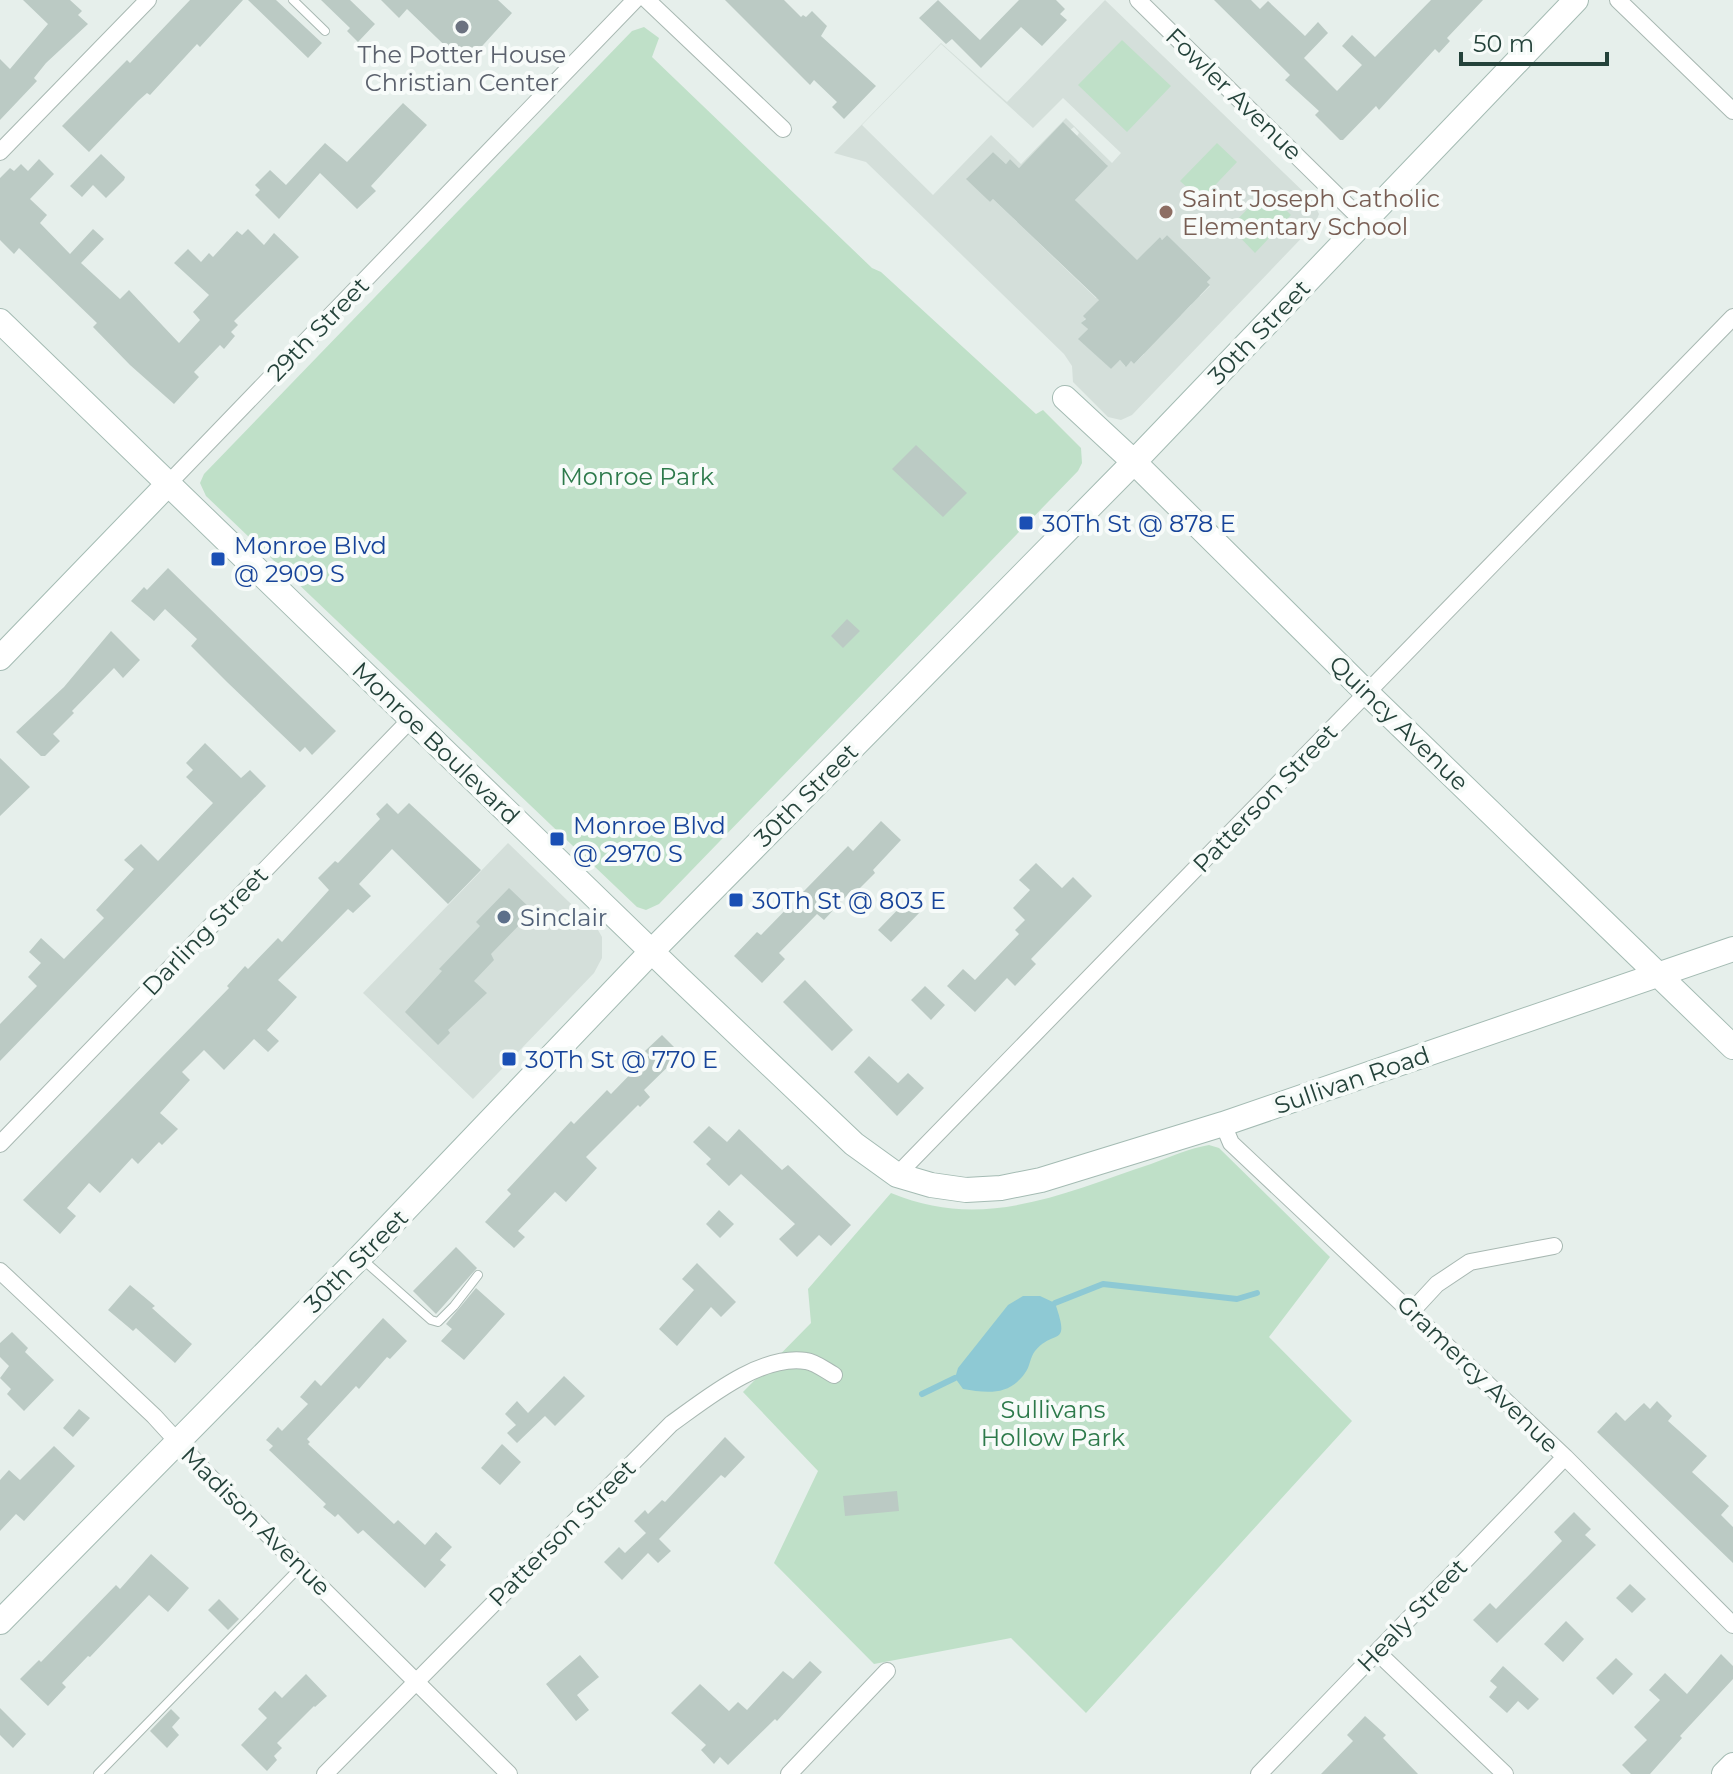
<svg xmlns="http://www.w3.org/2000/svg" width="1733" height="1774" viewBox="0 0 1733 1774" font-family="Montserrat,sans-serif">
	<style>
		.built { fill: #d4dfda; fill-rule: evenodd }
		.green { fill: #bfe0c8 }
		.water { fill: #8ec9d4 }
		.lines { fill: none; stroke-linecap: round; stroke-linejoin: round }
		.stream { stroke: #8ec9d4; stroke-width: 6 }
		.building { fill: #bbcac4 }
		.lane-casing { stroke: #a8b8b2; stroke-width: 10 }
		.street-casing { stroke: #a8b8b2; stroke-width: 18 }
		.secondary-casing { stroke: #a4bbb3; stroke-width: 26 }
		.lane { stroke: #fff; stroke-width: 8 }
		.street { stroke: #fff; stroke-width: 16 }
		.secondary { stroke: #fff; stroke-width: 24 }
		.worship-dot { fill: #6b7280; stroke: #f7fbf9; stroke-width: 3 }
		.education-dot { fill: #8d6e63; stroke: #f7fbf9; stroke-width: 3 }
		.transit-dot { fill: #1a4fb4; stroke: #f7fbf9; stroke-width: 3 }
		.service-dot { fill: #5c6f8a; stroke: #f7fbf9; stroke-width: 3 }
		.labels { text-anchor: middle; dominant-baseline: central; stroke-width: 8; stroke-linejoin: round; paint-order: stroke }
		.worship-label { font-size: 24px; fill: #5b616d; stroke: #f7fbf9 }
		.street-label { font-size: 24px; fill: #24423a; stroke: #f7fbf9 }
		.education-label { font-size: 24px; fill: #785e54; stroke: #f7fbf9; text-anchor: start }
		.park-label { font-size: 24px; fill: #2d7a4b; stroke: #f7fbf9 }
		.transit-label { font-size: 24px; fill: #164399; stroke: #f7fbf9; text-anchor: start }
		.service-label { font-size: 24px; fill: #4e5e75; stroke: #f7fbf9; text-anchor: start }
	</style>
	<rect width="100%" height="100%" fill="#e6efeb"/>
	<path class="built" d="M1105,0L1312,200L1319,214L1315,224L1132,415L1121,420L1108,417L1073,382L1072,366L1064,354L866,162L834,153L941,43L1007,102ZM941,44L1033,128L1063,98L1121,153L1112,163L1066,118L1021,164L991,135L933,195L862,125ZM1063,123L1070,130L1074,127L1079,133L1077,136L1107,165L1075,200L1134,258L1123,280L1150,247L1160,237L1162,240L1167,235L1211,278L1207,282L1210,286L1200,296L1196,294L1191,305L1181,315L1178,313L1141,350L1144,354L1134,364L1131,361L1125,366L1120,360L1111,369L1079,339L1088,329L1082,323L1113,281L1096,298L993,199L990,202L967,178L993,152L1006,164L1010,159L1019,168Z
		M508,843L598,930L602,937V958L594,973L473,1099L363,993Z"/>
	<path class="green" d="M644,27L659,38L652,57L872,268L881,272L1036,414L1043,410L1081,448L1082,463L1078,471L659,904L646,910L637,907L206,496L200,483L204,474L632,31Z
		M1122,40L1171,86L1127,132L1078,85Z
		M1217,143L1237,162L1201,200L1180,181Z
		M1266,190L1291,215L1255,253L1230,227Z
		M1209,1145L1219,1148L1330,1257L1269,1337L1352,1421L1086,1713L1011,1638L874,1664L774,1563L818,1471L743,1392L811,1323L808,1289L891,1193C984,1232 1063,1193 1151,1164C1170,1157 1190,1148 1209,1145Z"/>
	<path class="water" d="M1023,1296H1040L1055,1303C1071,1349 1054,1328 1035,1351C1030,1357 1030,1367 1025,1373C1009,1396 987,1393 963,1389L955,1378L958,1368L1008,1305Z"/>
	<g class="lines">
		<path class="stream" d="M1055,1303L1103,1284L1237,1299L1257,1293
			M922,1394L955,1378"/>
	</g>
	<path class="building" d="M23,0H70L82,11L78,15L88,24L46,63L34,78L37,81L0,120V59L10,69L48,24Z
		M190,0H243L200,47L197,44L150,95L147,93L138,101L89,152L62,126L127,60L130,63Z
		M248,0H276L322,43L308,58Z
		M321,0H350L375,24L358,42L347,31L350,28Z
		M381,0H498L512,13L465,65L407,9L399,18Z
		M725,0H784L801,17L803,15L806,17L812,11L827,26L821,36L876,86L844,119L832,107L837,102L814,80L810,85Z
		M938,0L980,40L1019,0H1056L1065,9L1060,14L1067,20L1042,46L1021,27L981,68L952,39L946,44L919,18Z
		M1214,0H1251L1260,9L1268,1L1305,36L1318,22L1328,33L1304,58L1337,91L1362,65L1342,46L1352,35L1375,57L1431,0H1483L1447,38L1450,41L1439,53L1435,49L1379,110L1376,106L1343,140H1340L1315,115L1319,111L1285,80L1290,75Z
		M403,103L427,125L371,186L376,191L357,209L320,173L279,219L255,195L260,190L255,185L270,170L286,185L325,143L347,162Z
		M1063,122L1108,166L1075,200L1137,260L1160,237L1162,240L1167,235L1211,278L1207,282L1210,285L1134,364L1131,361L1126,367L1120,360L1111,369L1078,339L1088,329L1081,323L1086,319L1083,316L1099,300L993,199L990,202L966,179L993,152L1006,164L1010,159L1019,168Z
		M101,154L125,177L124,180L106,198L93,185L82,197L70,186Z
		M39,159L54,174L30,199L47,215L40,223L70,254L93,229L104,239L81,263L120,299L129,290L179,343L200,320L193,312L209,295L174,263L188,249L201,262L209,253L213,257L237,231L242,235L248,229L264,245L274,233L299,257L234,321L238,325L231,332L235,336L224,349L220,345L194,372L199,377L174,404L130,365L93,327L97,323L19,248L14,254L0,240V178L10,168L14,171L21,164L28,171Z
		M916,445L967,493L943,517L892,469Z
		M168,568L336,731L312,755L305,747L300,752L227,682L191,646L197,639L165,609L154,621L131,601L144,587L147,590Z
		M847,619L860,631L843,648L831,636Z
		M111,631L140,660L123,678L114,668L72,711L74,713L53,734L60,741L45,756H41L16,732L64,687Z
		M205,743L241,778L250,770L266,786L0,1061V1024L37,986L28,977L41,963L29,952L41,938L64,959L104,918L96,910L134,869L124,860L141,844L158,861L213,803L186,777L193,770L186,763Z
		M0,758L30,787L0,816Z
		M387,803L398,814L409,803L481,870L448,904L392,849L359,884L371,896L353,913L348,909L278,980L297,997L267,1030L279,1041L268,1052L254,1039L224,1070L204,1050L182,1072L190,1080L160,1113L178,1129L162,1145L159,1142L138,1164L132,1158L100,1193L89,1183L67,1208L76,1216L60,1234L23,1200L229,988L227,986L245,966L248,969L278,938L282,942L329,890L318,878L335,861L338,863L380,819L376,814Z
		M881,821L901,840L873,870L875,873L855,893L852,890L824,920L817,914L779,953L785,959L762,983L734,956L757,932L761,935L848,846L853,851Z
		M1036,863L1062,888L1073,877L1092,896L1031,959L1036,964L1015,986L1007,978L975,1012L947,986L963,969L975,980L1019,934L1015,930L1025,920L1013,908L1030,890L1019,880Z
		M509,888L533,911L491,954L494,960L474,981L487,993L448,1030L450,1033L438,1045L405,1012L442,971L439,969L480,926L476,922Z
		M909,898L922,910L891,942L878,930Z
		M805,980L853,1030L832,1051L783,1002Z
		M925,986L945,1005L931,1020L911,1000Z
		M662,1035L681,1054L644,1090L650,1097L640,1107L638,1105L586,1157L597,1168L566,1202L555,1192L518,1231L525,1237L514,1248L485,1222L511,1194L507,1190L571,1121L574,1124L607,1090L611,1094L649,1055L645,1051Z
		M869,1056L898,1083L908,1073L924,1088L897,1116L854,1072Z
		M709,1126L727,1142L739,1129L782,1170L788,1165L851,1225L831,1246L819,1235L797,1257L779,1239L795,1224L741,1174L729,1186L706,1164L711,1159L693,1142Z
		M719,1210L734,1224L720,1238L706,1224Z
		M456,1247L477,1268L436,1314L413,1291Z
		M697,1263L736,1302L721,1317L711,1307L677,1346L659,1329L694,1290L682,1279Z
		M130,1285L155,1306L152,1308L192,1344L175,1363L136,1328L133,1331L108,1310Z
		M476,1288L505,1314L464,1360L441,1341L452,1329L446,1324Z
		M383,1318L407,1341L390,1359L387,1357L359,1389L356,1386L307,1439L310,1442L308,1444L394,1524L398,1520L425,1545L436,1532L452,1547L440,1560L446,1565L425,1588L363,1530L358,1534L338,1514L335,1517L323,1507L326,1504L269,1450L273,1446L266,1440L278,1427L282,1431L308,1404L300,1397L315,1380L321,1386Z
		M12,1332L28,1348L25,1352L54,1380L24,1411L7,1394L11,1389L0,1378L9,1366L0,1357V1343Z
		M564,1376L585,1396L555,1426L545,1416L517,1443L507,1433L516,1425L505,1414L517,1401L528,1413Z
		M1657,1401L1672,1416L1668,1421L1707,1456L1692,1472L1729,1506L1721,1515L1733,1527V1563L1597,1432L1616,1412L1625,1421L1644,1403L1650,1409Z
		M79,1409L90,1418L73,1437L63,1428Z
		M725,1437L745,1457L725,1478L721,1475L659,1539L671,1551L658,1563L648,1553L622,1580L604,1562L619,1547L625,1553L646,1533L634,1521L645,1510L648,1514L662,1500L665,1502Z
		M502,1444L521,1462L500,1485L481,1468Z
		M54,1446L75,1466L24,1521L16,1514L0,1531V1480L9,1470L20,1480Z
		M897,1491L899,1511L845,1516L843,1496Z
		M1574,1512L1591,1529L1585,1535L1596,1545L1497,1643L1473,1620L1490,1603L1496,1609L1562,1541L1554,1532Z
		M151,1554L189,1588L168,1612L149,1595L90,1657L88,1656L62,1683L66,1687L48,1706L20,1679L39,1660L41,1662L116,1585L120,1589Z
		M1630,1584L1646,1599L1632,1613L1616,1598Z
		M219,1599L239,1619L228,1630L208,1610Z
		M1566,1621L1584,1639L1563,1662L1544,1644Z
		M1721,1654L1733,1666V1679L1680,1736L1682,1738L1650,1774H1631L1622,1765L1647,1740L1634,1727L1660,1700L1649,1690L1665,1673L1687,1694Z
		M580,1655L599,1677L577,1695L589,1710L576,1721L546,1684Z
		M1616,1658L1633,1674L1613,1695L1596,1678Z
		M810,1661L822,1672L777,1721L775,1719L728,1765L720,1757L714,1764L701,1750L706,1745L671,1713L700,1684L729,1711L738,1702L747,1710L783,1671L793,1679Z
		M1503,1666L1539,1699L1528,1710L1518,1701L1507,1713L1489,1697L1497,1687L1490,1681Z
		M306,1674L327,1696L315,1707L314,1706L277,1743L282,1748L274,1756L277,1760L267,1771L241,1745L267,1718L258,1709L275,1691L282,1698Z
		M0,1708L26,1734L13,1748L0,1735Z
		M171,1709L180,1718L172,1727L179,1735L167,1748L150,1731Z
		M1365,1716L1386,1735L1383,1738L1418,1774H1321L1353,1741L1347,1735Z"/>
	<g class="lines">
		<g class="lane-casing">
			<path id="lane" d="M293,0L325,31
				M361,1258L431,1320L438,1322L454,1306L478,1275
				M98,1774L301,1566"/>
		</g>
		<g class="street-casing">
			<path id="street" d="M647,0L783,129
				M1138,0L1364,222
				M1618,0L1733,111
				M0,152L148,0
				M168,484L635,0
				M1223,1124L1231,1143L1565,1457L1733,1625
				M0,1144L411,719
				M897,1175L1733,317
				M0,1271L154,1416L208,1475L509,1774
				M1412,1311L1437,1284L1470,1262L1554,1246
				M1377,1652L1505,1774
				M325,1774L671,1424C706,1399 760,1354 806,1361C815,1362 825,1370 834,1375
				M789,1774L887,1671
				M1259,1774L1565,1457"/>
		</g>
		<g class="secondary-casing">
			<path id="secondary" d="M0,321L678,977L854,1144L897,1175L931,1185L966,1190L1001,1188L1041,1180L1223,1124L1733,949
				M1065,398L1134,462L1367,693L1733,1047
				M0,658L168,484
				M0,1622L360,1257L651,952L1134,462L1576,0
				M1724,1774L1733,1765"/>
		</g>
		<use href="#lane" class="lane"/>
		<use href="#street" class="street"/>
		<use href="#secondary" class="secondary"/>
	</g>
	<circle class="worship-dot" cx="462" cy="27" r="8"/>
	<circle class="education-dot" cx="1166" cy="212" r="8"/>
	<g class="transit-dot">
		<rect x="1018" y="515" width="16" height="16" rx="4"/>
		<rect x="210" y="551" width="16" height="16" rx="4"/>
		<rect x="549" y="831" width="16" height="16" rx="4"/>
		<rect x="728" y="892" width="16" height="16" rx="4"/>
		<rect x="501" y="1051" width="16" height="16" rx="4"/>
	</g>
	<circle class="service-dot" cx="504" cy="917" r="8"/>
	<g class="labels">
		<g class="worship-label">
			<text x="462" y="54">The Potter House<tspan x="462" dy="28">Christian Center</tspan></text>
		</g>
		<g class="street-label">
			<text transform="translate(1234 94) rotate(44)">Fowler Avenue</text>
			<text transform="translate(318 329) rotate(-46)">29th Street</text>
			<text transform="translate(1259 332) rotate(-46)">30th Street</text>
			<text transform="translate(1399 723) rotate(44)">Quincy Avenue</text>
			<text transform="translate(436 743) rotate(44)">Monroe Boulevard</text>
			<text transform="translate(806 795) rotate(-45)">30th Street</text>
			<text transform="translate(1265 798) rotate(-46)">Patterson Street</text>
			<text transform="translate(205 931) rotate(-46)">Darling Street</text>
			<text transform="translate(1352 1080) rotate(-19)">Sullivan Road</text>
			<text transform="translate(356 1261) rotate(-45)">30th Street</text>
			<text transform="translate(1478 1374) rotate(44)">Gramercy Avenue</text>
			<text transform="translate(256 1521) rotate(45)">Madison Avenue</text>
			<text transform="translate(562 1533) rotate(-45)">Patterson Street</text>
			<text transform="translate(1412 1615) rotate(-46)">Healy Street</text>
		</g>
		<g class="education-label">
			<text x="1182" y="198">Saint Joseph Catholic<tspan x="1182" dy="28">Elementary School</tspan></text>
		</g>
		<g class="park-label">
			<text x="637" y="476">Monroe Park</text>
			<text x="1053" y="1409">Sullivans<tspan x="1053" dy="28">Hollow Park</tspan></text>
		</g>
		<g class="transit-label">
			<text x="1042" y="523">30Th St @ 878 E</text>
			<text x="234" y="545">Monroe Blvd<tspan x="234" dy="28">@ 2909 S</tspan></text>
			<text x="573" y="825">Monroe Blvd<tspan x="573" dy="28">@ 2970 S</tspan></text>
			<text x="752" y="900">30Th St @ 803 E</text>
			<text x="525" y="1059">30Th St @ 770 E</text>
		</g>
		<g class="service-label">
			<text x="520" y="917">Sinclair</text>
		</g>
	</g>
	<path d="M1461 52v12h146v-12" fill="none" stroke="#24423a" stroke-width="4"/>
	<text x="1473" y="52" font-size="24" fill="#24423a" stroke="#f7fbf9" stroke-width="6" paint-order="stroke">50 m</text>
</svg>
